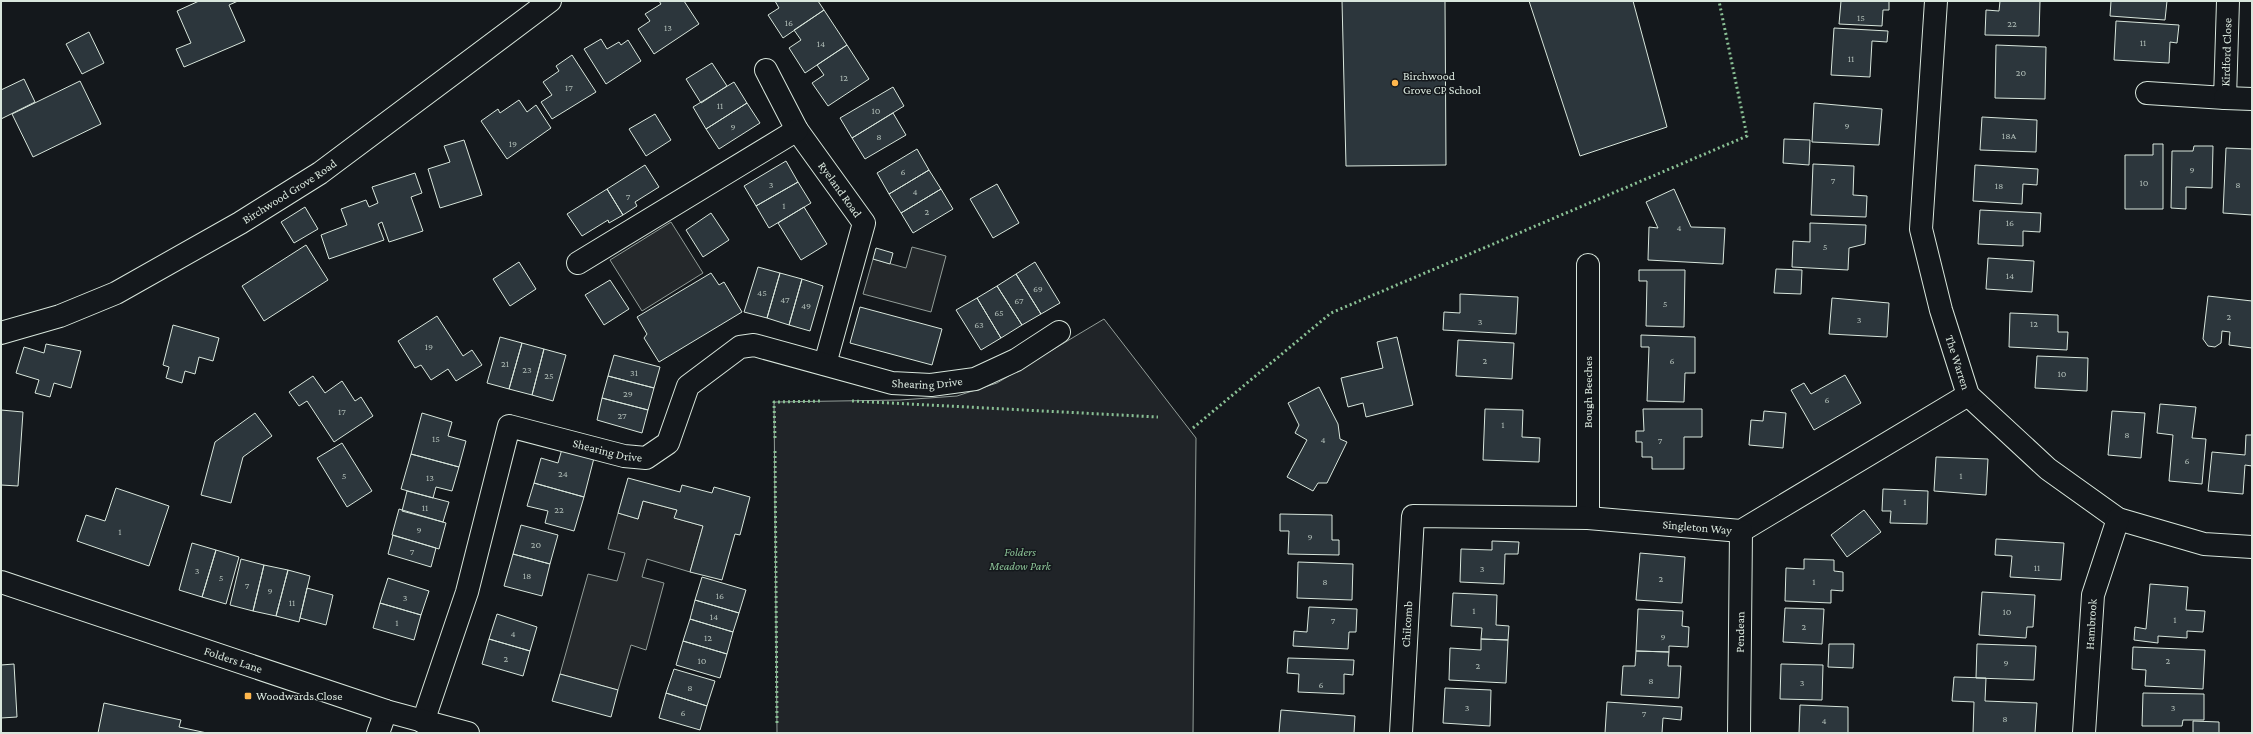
<svg xmlns="http://www.w3.org/2000/svg" width="2253" height="734" viewBox="0 0 2253 734" font-family="'Crimson Pro',serif">
	<style>
		.green { fill: #202428; stroke: #939e99 }
		.parking { fill: #24282b; stroke: #939e99 }
		.building { fill: #2c363c; stroke: #d8e6dc }
		.lines { fill: none; stroke-linecap: round; stroke-linejoin: round }
		.street-casing { stroke: #d8e6dc; stroke-width: 24 }
		.secondary-casing { stroke: #d8e6dc; stroke-width: 24 }
		.street { stroke: #14181c; stroke-width: 22 }
		.secondary { stroke: #14181c; stroke-width: 22 }
		.hedge { stroke: #8ac095; stroke-width: 3; stroke-dasharray: 2 3; stroke-linecap: butt }
		.poi-dot { fill: #ffb74d; stroke: #14181c; stroke-width: 1.5 }
		.labels { text-anchor: middle; dominant-baseline: central; stroke-width: 3; stroke-linejoin: round; paint-order: stroke }
		.number-label { font-size: 10px; fill: #adbab4 }
		.street-label { font-size: 12px; fill: #d8e6dc; stroke: #14181c }
		.poi-label { font-size: 12px; fill: #d8e6dc; stroke: #14181c; text-anchor: start }
		.park-label { font-size: 12px; font-style: italic; fill: #8ac095; stroke: #14181c }
	</style>
	<rect width="100%" height="100%" fill="#14181c"/>
	<path class="green" d="M1104,319L1196,438L1193,733H777L774,402L900,400L957,396L997,383Z"/>
	<path class="parking" d="M671,222L703,273L642,311L610,260Z
		M912,247L946,256L931,312L863,294L873,259L906,268Z
		M643,501L677,510L675,518L703,526L690,572L647,559L642,577L664,583L646,650L631,645L618,690L560,674L588,574L617,581L625,553L608,549L618,513L638,519Z"/>
	<path class="building" d="M199,1H238L229,5L245,41L184,67L176,49L191,43L177,11Z
		M659,1H684L699,24L654,54L638,29L650,21L645,14L661,4Z
		M775,1H818L824,10L783,38L768,15L779,8Z
		M1342,1H1445L1446,165L1346,166Z
		M1529,1H1633L1667,127L1580,156Z
		M1841,1H1889V10H1883L1882,26L1839,24Z
		M2000,1H2040L2039,36L1985,35L1986,10L1999,11Z
		M2111,1H2167L2165,20L2110,16Z
		M824,10L847,45L805,73L789,48L801,40L794,30Z
		M2116,21L2179,25L2177,43L2170,42L2169,63L2114,60Z
		M1834,28L1888,31L1887,42L1872,41L1870,77L1831,75Z
		M89,32L104,63L82,74L66,44Z
		M601,39L607,49L619,42L621,45L628,40L641,61L606,84L584,49Z
		M847,45L869,79L828,106L812,83L824,75L817,65Z
		M1996,45L2046,47L2045,99L1995,98Z
		M572,55L596,92L552,119L541,102L552,95L543,82L559,71L556,66Z
		M712,63L727,86L701,103L686,79Z
		M24,79L35,102L1,119V90Z
		M80,81L101,124L33,157L12,114Z
		M734,82L747,103L706,129L693,107Z
		M893,87L904,106L852,138L840,118Z
		M519,100L527,112L536,105L551,128L507,159L481,121L498,109L500,113Z
		M747,103L760,123L719,149L706,129Z
		M1814,103L1882,109L1879,145L1812,142Z
		M893,113L906,135L865,159L852,138Z
		M655,114L671,140L646,156L629,129Z
		M1982,117L2037,120L2036,152L1980,150Z
		M1784,139L1810,140L1809,165L1783,163Z
		M464,140L482,195L440,208L428,169L450,162L444,146Z
		M2153,144H2163V209H2125V155H2153Z
		M2194,146H2213L2212,188L2186,187V209L2171,208L2172,151H2193Z
		M2226,148L2252,149V215L2223,213Z
		M917,149L929,170L889,194L877,173Z
		M786,161L798,182L756,206L744,186Z
		M1813,164L1854,166L1853,195L1867,196L1866,217L1811,215Z
		M645,165L659,187L635,202L637,206L623,215L607,189Z
		M1975,165L2038,169L2037,185L2023,184L2022,204L1973,201Z
		M929,170L941,189L901,213L889,194Z
		M415,173L422,193L411,197L423,231L389,242L382,222L378,224L384,240L329,259L321,235L347,225L341,209L366,200L369,207L378,203L372,187Z
		M798,182L811,203L769,228L756,206Z
		M997,184L1019,223L993,238L970,199Z
		M607,189L623,215L609,223L608,220L582,236L567,214Z
		M941,189L953,209L913,233L901,213Z
		M1674,189L1691,227L1725,228L1723,264L1648,260L1649,227L1658,228L1646,202Z
		M305,207L318,229L294,243L281,222Z
		M804,207L827,244L801,260L778,223Z
		M1980,210L2041,213L2040,232L2023,231V246L1978,244Z
		M711,213L729,240L703,257L686,230Z
		M1810,223L1866,225L1865,244L1849,248L1848,270L1792,267L1793,241L1810,242Z
		M306,245L328,280L264,321L242,286Z
		M876,248L893,253L890,264L873,259Z
		M1988,258L2034,261L2032,292L1986,289Z
		M519,262L536,289L510,306L493,279Z
		M1035,262L1060,303L1041,314L1016,274Z
		M758,267L780,273L767,318L744,312Z
		M1776,269L1802,270L1801,294L1774,293Z
		M1639,270H1685L1684,327L1646,326L1647,281H1639Z
		M711,273L719,285L724,282L742,312L659,362L644,338L647,334L637,317Z
		M780,273L802,279L789,325L767,318Z
		M1016,274L1041,314L1022,325L997,286Z
		M802,279L823,286L810,331L789,325Z
		M610,280L629,309L604,325L585,295Z
		M997,286L1022,325L1001,338L977,298Z
		M1460,294L1518,297L1516,334L1443,330L1444,312L1460,313Z
		M2208,296L2252,301V348L2229,345L2230,332L2222,331L2221,343L2215,347L2208,346L2203,339Z
		M977,298L1001,338L981,350L956,310Z
		M1832,298L1889,303L1887,337L1829,334Z
		M860,307L942,329L932,365L850,343Z
		M2010,313L2058,315V332H2068L2067,350L2009,347Z
		M437,316L463,356L472,350L482,365L456,381L448,369L431,380L421,365L415,368L398,341Z
		M173,325L219,338L213,361L199,357L195,374L185,371L182,383L166,378L169,367L163,365Z
		M1641,335L1695,337V373H1685L1684,402L1647,401L1649,347H1641Z
		M500,337L522,343L509,389L487,383Z
		M1397,337L1413,405L1366,417L1363,403L1348,407L1341,378L1383,368L1377,342Z
		M1458,340L1514,343L1512,379L1456,376Z
		M522,343L544,349L532,395L509,389Z
		M46,344L81,351L71,388L54,383L50,397L35,393L39,380L16,373L24,347L44,353Z
		M544,349L566,355L553,401L532,395Z
		M614,355L660,367L654,388L608,376Z
		M2037,356L2088,358L2087,391L2035,388Z
		M1845,375L1861,403L1814,430L1791,390L1804,383L1811,394Z
		M313,376L325,393L342,381L355,401L361,397L373,416L334,442L307,401L299,406L289,392Z
		M608,376L654,388L648,410L602,398Z
		M1319,387L1338,424L1340,439L1347,442L1327,483H1318L1313,491L1287,477L1307,440L1295,433L1299,425L1288,403Z
		M602,398L648,410L642,433L597,420Z
		M2160,404L2196,407L2192,438L2206,439L2202,484L2169,481L2173,435L2157,433Z
		M1485,409L1523,410L1522,437L1540,438L1539,462L1483,460Z
		M1643,409H1702V437H1684V469H1652V457H1642V442H1636V431H1644Z
		M1,410L23,412L18,486L1,485Z
		M1764,411L1786,413L1783,448L1749,445L1751,420L1763,421Z
		M2112,411L2145,413L2141,458L2108,455Z
		M255,413L272,436L243,457L231,503L201,495L215,442Z
		M422,413L452,422L448,436L466,441L459,467L411,454Z
		M2246,435H2252V466L2245,465L2243,494L2208,491L2212,452L2245,455Z
		M342,443L372,491L347,507L317,458Z
		M562,449L594,458L584,497L534,483L541,458L558,463Z
		M411,454L459,467L452,491L436,487L433,498L401,489Z
		M1936,457L1988,459L1986,495L1934,491Z
		M628,478L680,492L682,485L712,493L714,487L750,497L740,535L735,534L722,580L690,572L703,526L674,518L677,510L643,501L638,519L618,513Z
		M534,483L584,497L574,531L545,523L548,511L527,506Z
		M116,488L169,506L149,566L77,541L86,515L105,521Z
		M1883,489L1928,491L1927,524L1890,523L1891,511H1882Z
		M407,491L449,502L443,522L402,511Z
		M399,509L446,523L439,549L392,535Z
		M1864,510L1881,532L1847,557L1831,535Z
		M1280,514L1332,515V540H1339V555L1288,554L1289,531H1280Z
		M521,525L558,535L550,564L513,554Z
		M393,535L436,548L431,567L388,554Z
		M1996,539L2064,543L2061,580L2010,577L2012,556L1995,555Z
		M1492,541L1519,542L1518,554H1505L1504,584L1460,582L1461,549L1492,550Z
		M192,543L216,550L202,597L179,590Z
		M216,550L239,557L226,604L202,597Z
		M1640,553L1685,557L1682,603L1636,600Z
		M513,554L550,564L542,596L504,586Z
		M241,559L264,565L253,611L230,605Z
		M1804,559L1834,560V571L1843,572V591L1831,590V603L1785,601L1786,568L1804,569Z
		M1298,562L1353,564L1352,600L1297,598Z
		M264,565L288,570L276,616L253,611Z
		M288,570L310,576L299,622L276,616Z
		M702,577L746,590L739,613L695,600Z
		M388,578L429,591L421,615L380,603Z
		M2150,584L2188,587L2186,610L2205,611L2203,632L2187,631V638L2158,636V643L2134,640L2135,627L2146,629Z
		M307,588L333,595L326,625L300,618Z
		M1982,592L2035,595L2033,627H2027L2026,638L1979,635Z
		M1453,593L1497,595L1496,625L1509,626L1508,640L1481,639L1482,628L1451,626Z
		M695,600L739,613L733,632L690,619Z
		M380,603L421,615L414,640L373,628Z
		M1309,607L1357,609L1356,632H1349L1348,649L1293,646L1294,631L1307,632Z
		M1785,608L1824,609L1822,644L1783,642Z
		M1638,609L1683,611L1682,626L1689,627L1688,647L1669,646V652L1636,651Z
		M497,614L537,627L530,651L489,639Z
		M690,619L733,632L727,654L683,641Z
		M489,639L530,651L523,676L482,664Z
		M1481,639L1508,640L1506,683L1449,680L1450,648L1481,650Z
		M683,641L727,654L720,678L676,665Z
		M1829,644H1854L1853,668L1828,667Z
		M1977,644L2036,646L2034,680L1976,678Z
		M2133,647L2205,650L2203,689L2145,686L2146,670L2132,669Z
		M1636,651L1669,652L1668,666H1681L1679,698L1621,695L1623,666H1635Z
		M1288,658L1354,660L1353,675L1344,674V694L1298,692L1299,674L1287,673Z
		M14,664L17,717L1,718V665Z
		M1781,664L1823,665L1822,700L1780,699Z
		M674,669L715,681L707,706L666,693Z
		M560,674L618,690L611,717L552,701Z
		M1954,677L1986,678L1985,701L2037,703L2035,733H1973L1974,702L1952,701Z
		M1445,688L1491,690L1490,726L1443,723Z
		M666,693L707,706L700,730L659,718Z
		M2143,693L2204,694V720H2183L2182,726H2142Z
		M1607,702L1682,707L1681,720L1663,718L1662,733H1605Z
		M104,703L181,720L179,727L207,733H98Z
		M1800,705L1848,707V733H1799Z
		M1281,710L1355,716L1354,733H1279Z
		M2193,721L2219,722V733H2193Z"/>
	<g class="lines">
		<g class="street-casing">
			<g id="street">
				<path id="s1" d="M1936,1L1921,229L1941,310L1968,395L2048,469L2118,519L2204,544L2252,547"/>
				<path id="s2" d="M766,70L797,130L864,223L825,364"/>
				<path id="s3" d="M2147,93L2225,98L2228,1"/>
				<path d="M2225,98L2252,99"/>
				<path d="M578,263L797,130"/>
				<path d="M1588,265V518"/>
				<path id="s4" d="M1,333L60,316L116,293L240,223L320,173L550,1"/>
				<path id="s5" d="M423,722L467,592L509,426L624,456L646,458L668,443L688,386L740,347L754,345L892,383L931,385L975,379L1016,360L1059,332"/>
				<path d="M378,733L386,711"/>
				<path id="s6" d="M1401,733L1413,516L1588,518L1741,531L1968,395"/>
				<path id="s7" d="M1739,733L1741,531"/>
				<path id="s8" d="M2084,733L2093,595L2118,519"/>
			</g>
		</g>
		<g class="secondary-casing">
			<g id="secondary">
				<path id="s9" d="M1,582L386,711L468,733"/>
			</g>
		</g>
		<use href="#street" class="street"/>
		<use href="#secondary" class="secondary"/>
		<path class="hedge" d="M852,401L1158,417
			M1193,428L1331,313L1747,136L1719,1
			M775,438L774,402L823,401
			M775,451L777,723"/>
	</g>
	<g class="poi-dot">
		<circle cx="1395" cy="83" r="4"/>
		<rect x="244" y="692" width="8" height="8" rx="2"/>
	</g>
	<g class="labels">
		<g class="number-label">
			<text x="1861" y="17">15</text>
			<text x="789" y="22">16</text>
			<text x="2012" y="23">22</text>
			<text x="668" y="27">13</text>
			<text x="2143" y="42">11</text>
			<text x="821" y="43">14</text>
			<text x="1851" y="58">11</text>
			<text x="2021" y="72">20</text>
			<text x="844" y="77">12</text>
			<text x="569" y="87">17</text>
			<text x="720" y="105">11</text>
			<text x="876" y="110">10</text>
			<text x="1847" y="125">9</text>
			<text x="733" y="126">9</text>
			<text x="2009" y="135">18A</text>
			<text x="879" y="136">8</text>
			<text x="513" y="143">19</text>
			<text x="2192" y="169">9</text>
			<text x="903" y="171">6</text>
			<text x="1833" y="180">7</text>
			<text x="2144" y="182">10</text>
			<text x="771" y="184">3</text>
			<text x="2238" y="184">8</text>
			<text x="1999" y="185">18</text>
			<text x="915" y="191">4</text>
			<text x="628" y="196">7</text>
			<text x="784" y="205">1</text>
			<text x="927" y="211">2</text>
			<text x="2010" y="222">16</text>
			<text x="1679" y="227">4</text>
			<text x="1825" y="246">5</text>
			<text x="2010" y="275">14</text>
			<text x="1038" y="288">69</text>
			<text x="762" y="292">45</text>
			<text x="785" y="299">47</text>
			<text x="1019" y="300">67</text>
			<text x="1665" y="303">5</text>
			<text x="806" y="305">49</text>
			<text x="999" y="312">65</text>
			<text x="2229" y="316">2</text>
			<text x="1859" y="319">3</text>
			<text x="1480" y="321">3</text>
			<text x="2034" y="323">12</text>
			<text x="979" y="324">63</text>
			<text x="429" y="346">19</text>
			<text x="1485" y="360">2</text>
			<text x="1672" y="360">6</text>
			<text x="505" y="363">21</text>
			<text x="527" y="369">23</text>
			<text x="634" y="372">31</text>
			<text x="2062" y="373">10</text>
			<text x="549" y="375">25</text>
			<text x="628" y="393">29</text>
			<text x="1827" y="399">6</text>
			<text x="342" y="411">17</text>
			<text x="622" y="415">27</text>
			<text x="1503" y="424">1</text>
			<text x="2127" y="434">8</text>
			<text x="436" y="438">15</text>
			<text x="1323" y="439">4</text>
			<text x="1660" y="440">7</text>
			<text x="2187" y="460">6</text>
			<text x="563" y="473">24</text>
			<text x="344" y="475">5</text>
			<text x="1961" y="475">1</text>
			<text x="430" y="477">13</text>
			<text x="1905" y="501">1</text>
			<text x="425" y="507">11</text>
			<text x="559" y="509">22</text>
			<text x="419" y="529">9</text>
			<text x="120" y="531">1</text>
			<text x="1310" y="536">9</text>
			<text x="536" y="544">20</text>
			<text x="412" y="551">7</text>
			<text x="2037" y="567">11</text>
			<text x="1482" y="568">3</text>
			<text x="197" y="570">3</text>
			<text x="527" y="575">18</text>
			<text x="221" y="577">5</text>
			<text x="1661" y="578">2</text>
			<text x="1325" y="581">8</text>
			<text x="1814" y="581">1</text>
			<text x="247" y="585">7</text>
			<text x="270" y="590">9</text>
			<text x="720" y="595">16</text>
			<text x="405" y="597">3</text>
			<text x="292" y="602">11</text>
			<text x="1474" y="610">1</text>
			<text x="2007" y="611">10</text>
			<text x="714" y="616">14</text>
			<text x="2175" y="619">1</text>
			<text x="1333" y="620">7</text>
			<text x="397" y="622">1</text>
			<text x="1804" y="626">2</text>
			<text x="513" y="633">4</text>
			<text x="1663" y="636">9</text>
			<text x="708" y="637">12</text>
			<text x="506" y="658">2</text>
			<text x="702" y="660">10</text>
			<text x="2168" y="660">2</text>
			<text x="2006" y="662">9</text>
			<text x="1478" y="665">2</text>
			<text x="1651" y="680">8</text>
			<text x="1802" y="682">3</text>
			<text x="1321" y="684">6</text>
			<text x="690" y="687">8</text>
			<text x="1467" y="707">3</text>
			<text x="2173" y="707">3</text>
			<text x="683" y="712">6</text>
			<text x="1644" y="713">7</text>
			<text x="2005" y="718">8</text>
			<text x="1824" y="720">4</text>
		</g>
		<g class="street-label">
			<text stroke="none"><textPath href="#s3" startOffset="124">Kirdford Close</textPath></text>
			<text stroke="none"><textPath href="#s2" startOffset="141">Ryeland Road</textPath></text>
			<text stroke="none"><textPath href="#s4" startOffset="323">Birchwood Grove Road</textPath></text>
			<text stroke="none"><textPath href="#s1" startOffset="367">The Warren</textPath></text>
			<text stroke="none"><textPath href="#s5" startOffset="794">Shearing Drive</textPath></text>
			<text transform="translate(1588 392) rotate(-90)">Bough Beeches</text>
			<text stroke="none"><textPath href="#s5" startOffset="410">Shearing Drive</textPath></text>
			<text stroke="none"><textPath href="#s6" startOffset="502">Singleton Way</textPath></text>
			<text stroke="none"><textPath href="#s6" startOffset="109">Chilcomb</textPath></text>
			<text stroke="none"><textPath href="#s8" startOffset="109">Hambrook</textPath></text>
			<text stroke="none"><textPath href="#s7" startOffset="101">Pendean</textPath></text>
			<text stroke="none"><textPath href="#s9" startOffset="245">Folders Lane</textPath></text>
		</g>
		<g class="poi-label">
			<text x="1403" y="76">Birchwood<tspan x="1403" dy="14">Grove CP School</tspan></text>
			<text x="256" y="696">Woodwards Close</text>
		</g>
		<g class="park-label">
			<text x="1020" y="552">Folders<tspan x="1020" dy="14">Meadow Park</tspan></text>
		</g>
	</g>
	<rect width="2253" height="734" fill="none" stroke="#d8e6dc" stroke-width="4"/>
</svg>
